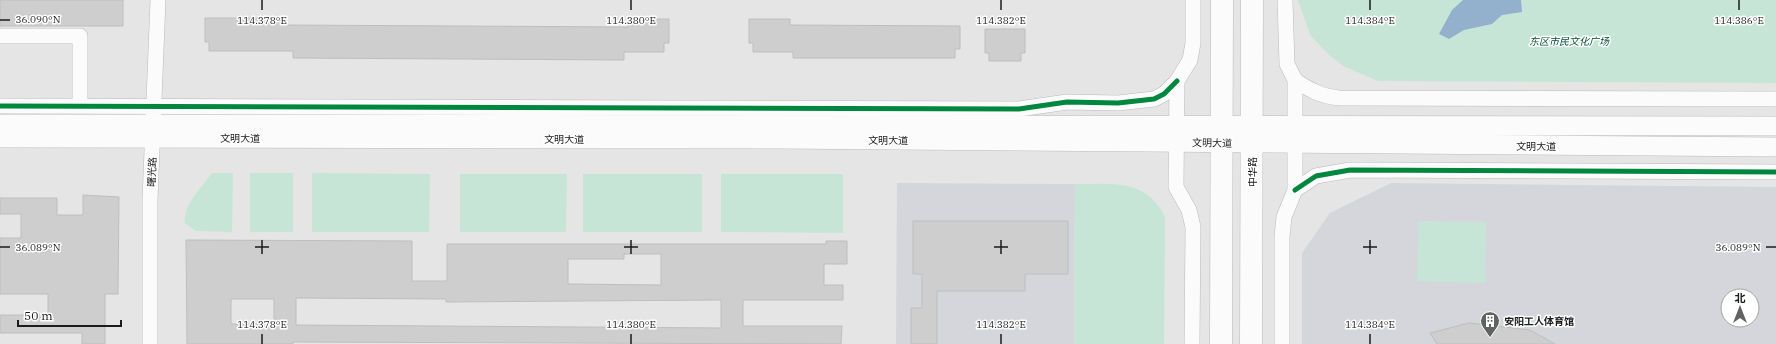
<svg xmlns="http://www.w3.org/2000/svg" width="1776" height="344" viewBox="0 0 1776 344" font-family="'IBM Plex Serif','Noto Sans SC',serif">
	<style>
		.built { fill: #d4d6dc; fill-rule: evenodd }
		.green { fill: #c7e5d6 }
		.water { fill: #93b0cd }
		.building { fill: #cecece; stroke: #bebebe; fill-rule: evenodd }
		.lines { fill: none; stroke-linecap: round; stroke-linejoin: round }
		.minor-casing { stroke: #bababb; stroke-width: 16 }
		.major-casing { stroke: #bababb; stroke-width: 20 }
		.highway-casing { stroke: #bababb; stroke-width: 23 }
		.minor { stroke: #fbfbfb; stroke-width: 15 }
		.major { stroke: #fbfbfb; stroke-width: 19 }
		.highway { stroke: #fbfbfb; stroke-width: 22 }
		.cycleway-casing { stroke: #fff; stroke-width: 8 }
		.cycleway { stroke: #00873e; stroke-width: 5 }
		.ticks { fill: none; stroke: #1a1b1b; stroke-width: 1.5 }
		.labels { text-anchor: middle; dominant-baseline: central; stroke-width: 3; stroke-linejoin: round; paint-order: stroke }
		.park-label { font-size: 10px; font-style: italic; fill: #004f35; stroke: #fff }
		.street-label { font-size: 10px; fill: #1a1b1b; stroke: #fff }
		.poi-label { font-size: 10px; font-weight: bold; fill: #1a1b1b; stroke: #fff; text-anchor: start }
		.ticks-label { font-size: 10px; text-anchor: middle; fill: #1a1b1b; stroke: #fff; stroke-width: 3; stroke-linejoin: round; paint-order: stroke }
	</style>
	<rect width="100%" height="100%" fill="#e5e5e6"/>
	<path class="built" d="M897,183L1075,184L1074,344H896Z
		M1391,183L1776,187V344H1302V253L1330,213ZM1728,296H1752V320H1728Z"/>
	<path class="green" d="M1298,0H1776V83L1378,81L1343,66L1328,54L1310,35Z
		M212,173H233L232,232L196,231L185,223C182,206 202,187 212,173Z
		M250,173H293V232H250Z
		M312,173L430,174L429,232H312Z
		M460,174H567L566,232H460Z
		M583,174H702V232H583Z
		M721,174H843V233L721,232Z
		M1075,184C1111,184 1147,178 1165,217L1164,344H1074Z
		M1419,221L1486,222L1485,283L1417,281Z"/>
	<path class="water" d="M1463,0H1521L1522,12L1502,15L1492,24L1464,30L1449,39L1439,34L1452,10Z"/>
	<path class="building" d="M0,0H123V26H0Z
		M205,18H286V25L628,27V19H669V43H664V52H624V60L293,58V51H209V42H205Z
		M749,19H790V25L960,26V49H955V58H793V52H753V43H749Z
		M985,29H1025V53H1021V61H989V53H985Z
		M83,195L119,197L118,294H105V344H82V333H0V315H48V294H0V238H21V214H0V198H57V215H83Z
		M913,221H1068V274H1025V291H937V344H911V308H922V274H913Z
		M186,240L412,241V281H447V244H826V241H847V264H824V285H843V300H743V326H842L841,344L293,342V344H187ZM624,254H661V285L568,284V259H624ZM296,298L446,299V302L721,300V328L296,325ZM231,299H274V324H231Z
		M1469,323L1530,330L1555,344H1437L1430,333Z"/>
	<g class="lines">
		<g class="minor-casing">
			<path id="minor" d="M0,36H80V106
				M1295,80C1309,90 1321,96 1339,98L1776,99
				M0,106L1019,109L1067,102L1118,103L1154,99L1164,94L1177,81
				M1295,190L1316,176L1350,170L1776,172
				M150,344V200L158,0
				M1192,344L1193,227L1189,210L1176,187L1177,81L1190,60L1193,43V0
				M1282,344V237L1284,217L1295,190V80L1287,64L1285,0"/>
		</g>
		<g class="major-casing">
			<path id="major" d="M0,124L1776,126
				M0,138L775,139L1776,147"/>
		</g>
		<g class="highway-casing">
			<path id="highway" d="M1221,344L1222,0
				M1251,344L1252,0"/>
		</g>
		<use href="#minor" class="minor"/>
		<use href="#major" class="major"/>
		<use href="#highway" class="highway"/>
		<g class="cycleway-casing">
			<path id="cycleway" d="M0,106L1019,109L1067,102L1118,103L1154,99L1164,94L1177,81
				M1295,190L1316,176L1350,170L1776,172"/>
		</g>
		<use href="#cycleway" class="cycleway"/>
	</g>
	<path class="ticks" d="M262,0V10M631,0V10M1001,0V10M1370,0V10M1739,0V10M0,20H10M262,240V254M631,240V254M1001,240V254M1370,240V254M0,247H10M255,247H269M624,247H638M994,247H1008M1363,247H1377M1766,247H1776M262,334V344M631,334V344M1001,334V344M1370,334V344"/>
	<defs>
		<g id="building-pin" transform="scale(1)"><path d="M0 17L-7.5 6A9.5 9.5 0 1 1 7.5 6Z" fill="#616262" stroke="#fff"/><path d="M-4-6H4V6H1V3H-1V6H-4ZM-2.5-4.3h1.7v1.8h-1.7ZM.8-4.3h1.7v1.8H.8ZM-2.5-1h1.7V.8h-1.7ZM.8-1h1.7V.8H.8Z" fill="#fff"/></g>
	</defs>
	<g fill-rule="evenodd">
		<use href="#building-pin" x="1490" y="321"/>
	</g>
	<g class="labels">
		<g class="park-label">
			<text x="1569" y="41">东区市民文化广场</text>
		</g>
		<g class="street-label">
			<text x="240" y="138">文明大道</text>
			<text x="564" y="139">文明大道</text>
			<text x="888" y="140">文明大道</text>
			<text transform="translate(1212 143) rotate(1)">文明大道</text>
			<text x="1536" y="146">文明大道</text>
			<text transform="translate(152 172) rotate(-88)">曙光路</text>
			<text transform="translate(1252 172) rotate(-90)">中华路</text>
		</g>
		<g class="poi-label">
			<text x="1504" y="321">安阳工人体育馆</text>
		</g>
	</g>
	<g class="ticks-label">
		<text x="38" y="23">36.090°N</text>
		<text x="262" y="24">114.378°E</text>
		<text x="631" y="24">114.380°E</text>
		<text x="1001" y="24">114.382°E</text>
		<text x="1370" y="24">114.384°E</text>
		<text x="1739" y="24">114.386°E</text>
		<text x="38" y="251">36.089°N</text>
		<text x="1738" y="251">36.089°N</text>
		<text x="262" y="328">114.378°E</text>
		<text x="631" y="328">114.380°E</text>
		<text x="1001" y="328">114.382°E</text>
		<text x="1370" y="328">114.384°E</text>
	</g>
	<g transform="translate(1740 308)"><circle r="19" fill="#ffffff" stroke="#a3a4a4"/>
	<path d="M0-3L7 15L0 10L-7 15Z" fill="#616262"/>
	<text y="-6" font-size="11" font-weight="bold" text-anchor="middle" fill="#1a1b1b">北</text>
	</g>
	<path d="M18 320v6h103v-6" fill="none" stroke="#1a1b1b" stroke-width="2"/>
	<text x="24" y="320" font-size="12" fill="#1a1b1b" stroke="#ffffff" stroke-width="3" paint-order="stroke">50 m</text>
</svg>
